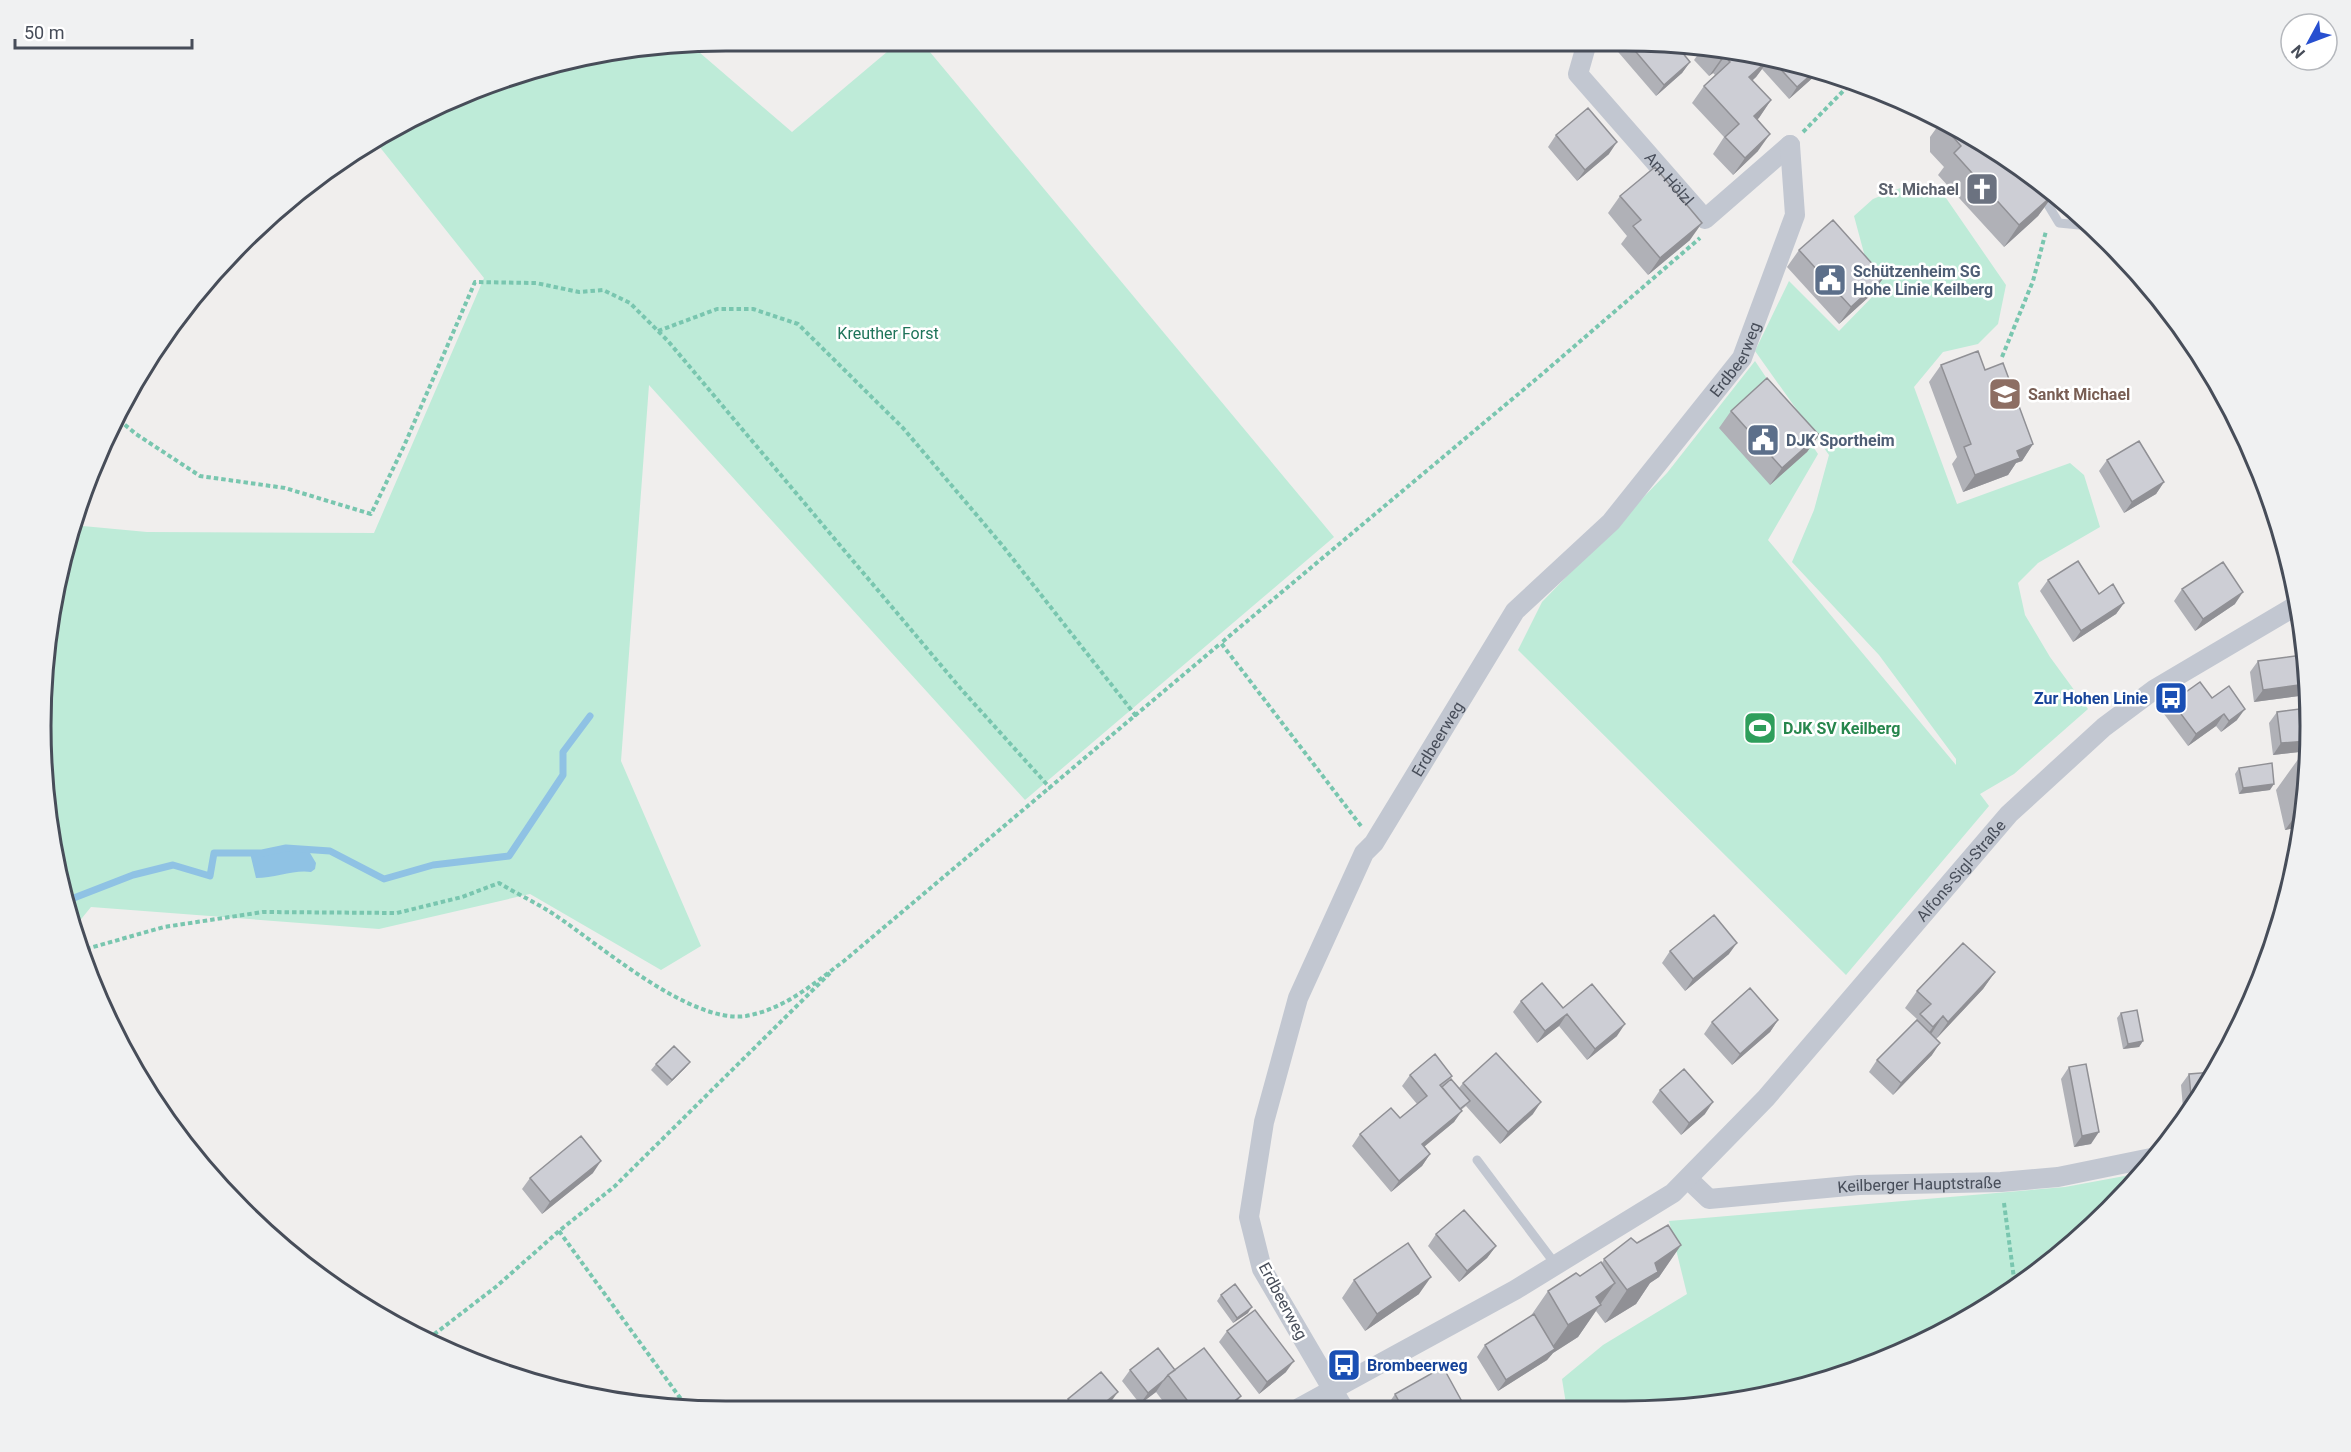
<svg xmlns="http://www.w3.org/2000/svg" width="2351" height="1452" viewBox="0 0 2351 1452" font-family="Roboto,sans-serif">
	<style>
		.green { fill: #beebd8 }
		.water { fill: #8fc2e4 }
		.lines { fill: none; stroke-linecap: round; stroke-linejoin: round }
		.stream { stroke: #8fc2e4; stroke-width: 7 }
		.path { stroke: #79c6af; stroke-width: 4; stroke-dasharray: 4.5 3; stroke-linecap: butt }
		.service { stroke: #c2c7d1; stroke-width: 9 }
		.minor { stroke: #c2c7d1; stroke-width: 20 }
		.wall { fill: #b0b1b7 }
		.shaded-wall { fill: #909095 }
		.building { fill: #cdced5; stroke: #909095; stroke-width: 1.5 }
		.labels { text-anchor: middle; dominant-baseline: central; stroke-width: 5; stroke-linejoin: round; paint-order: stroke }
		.street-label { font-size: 16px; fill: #474d59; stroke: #fff }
		.worship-label { font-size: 16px; font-weight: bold; fill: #5b616d; stroke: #fff; text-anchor: end }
		.service-label { font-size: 16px; font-weight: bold; fill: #4e5e75; stroke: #fff; text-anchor: start }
		.park-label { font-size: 16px; fill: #1e745a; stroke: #fff }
		.education-label { font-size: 16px; font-weight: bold; fill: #785e54; stroke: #fff; text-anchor: start }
		.transit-label { font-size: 16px; font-weight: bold; fill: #164399; stroke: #fff; text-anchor: end }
		.leisure-label { font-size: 16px; font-weight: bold; fill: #27864d; stroke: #fff; text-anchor: start }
		.rim { fill: none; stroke: #474d59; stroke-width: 3 }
	</style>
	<rect width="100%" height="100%" fill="#f0eeed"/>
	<path class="green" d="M636,46H692L792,132L894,46H925L1334,537L1025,800L649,385L621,761L701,946L661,970L530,894L379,929L91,907L73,929L46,816L41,726L54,593L72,525L147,532L374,533L484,278L375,141L423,111L506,77Z
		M1915,182L1946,198L2006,285L1998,324L1978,344L1943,352L1914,387L1957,504L2070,463L2084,475L2100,527L2038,563L2018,583L2025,615L2050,657L2088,709L2014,774L1980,794L1989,806L1846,975L1518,650L1542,602L1667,473L1755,361L1818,454L1768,540L1956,765V759L1879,655L1792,562L1814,510L1829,455L1755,351L1789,281L1839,331L1875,294L1854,216L1873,199Z
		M2141,1173L2077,1241L1967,1320L1803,1388L1670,1410H1567L1562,1379L1603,1345L1687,1294L1669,1221L2065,1187Z"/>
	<path class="water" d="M286,848H307L316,863L315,869L311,872C296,869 275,878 256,878L250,853Z"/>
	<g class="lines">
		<path class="stream" d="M66,901L133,875L173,865L210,876L214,853H262L286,848L330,851L384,879L433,865L509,856L563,775V752L590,716"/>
		<path class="path" d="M1803,132L1851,83
			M658,331L717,309H753L798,324L903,428L1002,545L1136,716
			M2002,357L2033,281L2046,231
			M119,420L136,434L200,476L285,488L371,514L404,446L475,282L536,283L579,292L603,290L630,303L668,341L961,689L1051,789
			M1361,826L1221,643L1541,375L1700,238
			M79,951L164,927L263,912L397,913L462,897L499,883C517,894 537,903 555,915C600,945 690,1024 746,1016C785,1009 813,984 844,961L1221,643
			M2004,1203L2015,1286
			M559,1231L686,1406
			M428,1339L497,1286L559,1231L615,1186L830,973"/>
		<path class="service" d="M2042,195L2059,223L2089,226
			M1477,1160L1556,1265"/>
		<g class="minor">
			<path id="s1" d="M1586,46L1578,74L1705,219L1790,145"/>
			<path id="s2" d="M1688,1179L1709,1199L1859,1185L2001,1182L2058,1177L2156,1157"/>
			<path id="s3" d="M1299,1408L1515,1290L1673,1193L1766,1098L2009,814L2104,727L2155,689L2297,605"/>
			<path id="s4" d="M1344,1409L1262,1269L1249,1217L1264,1122L1298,998L1364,853L1374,843L1515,611L1611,522L1742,358L1795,215L1790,145"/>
		</g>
	</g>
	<path class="wall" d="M1613,46H1677L1690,62L1682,73L1656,96Z
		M1704,46H1714L1817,74L1789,99L1762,69L1756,77L1752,81L1771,100L1757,120L1758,151L1733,175L1713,154L1724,137L1692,103L1704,86L1715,75L1713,73L1709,76L1694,60Z
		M1940,123L2042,182L2054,194L2038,216L2004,247L1938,175L1944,167L1930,152V137Z
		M1556,135L1609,154L1577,181L1548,147Z
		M1620,196L1690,240L1648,275L1621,244L1627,236L1608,213Z
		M1799,250L1872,294L1839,324L1787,267Z
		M1941,365L1985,370L2033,444L2022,461L2016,463L2008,475L1963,492L1952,464L1957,457L1929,382Z
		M1731,411L1819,435L1807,452L1770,485L1719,428Z
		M2107,460L2164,482L2156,494L2124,513L2099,471Z
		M2048,580L2099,594L2124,603L2116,614L2073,642L2040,591Z
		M2182,589L2235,604L2195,631L2174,601Z
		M2258,661L2306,681V685L2299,696L2254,702L2250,672Z
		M2212,698L2237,720L2221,732L2216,726L2188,746L2164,714L2172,702Z
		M2307,708L2308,751L2273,755L2269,723L2277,712Z
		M2299,758L2309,770L2300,827L2285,830L2276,790Z
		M2239,768L2270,790L2239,794L2235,774Z
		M1670,951L1729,954L1685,991L1662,963Z
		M1995,972L1983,989L1936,1039L1931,1034L1932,1055L1893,1095L1869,1072L1877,1060L1917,1019L1905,1008L1917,991Z
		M1521,1001L1563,1008L1617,1036L1587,1060L1559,1026L1537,1043L1513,1012Z
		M2121,1013L2143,1041L2139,1047L2123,1049L2117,1018Z
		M1778,1020L1770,1032L1732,1065L1704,1034L1712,1022Z
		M690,1062L685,1068L667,1086L651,1070L656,1064Z
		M2069,1067L2091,1144L2074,1147L2061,1079Z
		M2213,1072L2184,1119L2181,1085L2189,1074Z
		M1410,1075L1452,1076L1448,1081L1459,1088L1463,1083L1533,1114L1500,1144L1466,1106L1461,1110L1454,1122L1424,1147L1430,1154L1422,1166L1391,1192L1352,1146L1360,1134L1400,1118L1417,1104L1402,1086Z
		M1660,1090L1705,1114L1681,1135L1652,1102Z
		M593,1173L542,1214L522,1189L530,1178Z
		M1436,1234L1496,1246L1487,1258L1459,1282L1428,1246Z
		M1637,1243L1681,1245L1659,1277L1650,1283L1636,1304L1605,1323L1596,1311L1578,1337L1553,1353L1547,1360L1498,1391L1477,1357L1485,1345L1530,1317L1548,1291L1580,1276L1602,1263L1604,1259Z
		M1354,1280L1419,1294L1365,1331L1342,1298Z
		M1221,1295L1248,1313L1233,1323L1217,1301Z
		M1227,1331L1286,1372L1259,1394L1219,1342Z
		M1130,1370H1175L1232,1408H1168L1156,1392L1140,1404L1122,1381Z
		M1395,1394L1466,1409H1389L1387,1406Z
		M1068,1399L1110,1403L1104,1408L1062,1407Z"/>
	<path class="shaded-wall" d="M1725,56L1713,73L1709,76L1721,59Z
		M1768,61L1756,77L1737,94L1749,77Z
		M1690,62L1682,73L1656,96L1664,85Z
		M1813,73L1817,74L1789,99L1797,87Z
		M1771,100L1759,118L1742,133L1754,116Z
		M1770,134L1758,151L1733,175L1745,158Z
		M1617,142L1609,154L1577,181L1585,170Z
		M2054,194L2038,216L2004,247L2019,225Z
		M1702,223L1690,240L1648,275L1660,258Z
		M1884,277L1872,294L1839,324L1851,307Z
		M1819,435L1807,452L1770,485L1782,468Z
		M2033,444L2022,461L2016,463L2008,475L1963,492L1975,475L2017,451Z
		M2164,482L2156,494L2124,513L2132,502Z
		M2243,592L2235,604L2195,631L2203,619Z
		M2124,603L2116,614L2073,642L2081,631Z
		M2306,684L2299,696L2254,702L2263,690Z
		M2245,709L2237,720L2221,732L2229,721Z
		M2224,714L2216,726L2188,746L2196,734Z
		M2308,741V751L2273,755L2281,743Z
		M2274,784L2270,790L2239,794L2243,788Z
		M2304,804L2300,827L2285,830Z
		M1737,943L1729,954L1685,991L1693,979Z
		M1995,972L1983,989L1936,1039L1948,1022Z
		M1567,1014L1559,1026L1537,1043L1545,1031Z
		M1943,1016L1931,1034L1921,1044L1933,1027Z
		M1778,1020L1770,1032L1732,1065L1740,1054Z
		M1625,1024L1617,1036L1587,1060L1595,1049Z
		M2143,1041L2139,1047L2123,1049L2128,1044Z
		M1940,1043L1932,1055L1893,1095L1901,1083Z
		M690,1062L685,1068L667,1086L672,1080Z
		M1541,1102L1533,1114L1500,1144L1508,1132Z
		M1713,1102L1705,1114L1681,1135L1689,1123Z
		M1462,1111L1454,1122L1414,1155L1422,1144Z
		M2099,1132L2091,1144L2074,1147L2082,1136Z
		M1430,1154L1422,1166L1391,1192L1399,1181Z
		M601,1161L593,1173L542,1214L550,1202Z
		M1681,1245L1659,1277L1650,1283L1636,1304L1605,1323L1627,1290L1655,1263Z
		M1496,1246L1487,1258L1459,1282L1467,1271Z
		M1431,1277L1419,1294L1365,1331L1377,1314Z
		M1615,1283L1578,1337L1553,1353L1547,1360L1498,1391L1506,1380L1548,1353L1568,1325L1596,1297Z
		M1252,1307L1248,1313L1233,1323L1237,1318Z
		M1294,1361L1286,1372L1259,1394L1267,1382Z
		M1164,1380L1156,1392L1140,1404L1148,1393Z
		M1118,1392L1110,1403L1104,1408H1098Z
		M1241,1396L1232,1408H1225Z"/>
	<path class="building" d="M1631,46H1677L1690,62L1664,85Z
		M1709,46H1714L1767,61L1749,77L1771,100L1754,116L1770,134L1745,158L1725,137L1739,124L1704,86L1730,62L1725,56L1721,59Z
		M1774,62L1813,73L1797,87Z
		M1588,108L1617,142L1585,170L1556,135Z
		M1946,126L2042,182L2054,194L2019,225L1954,153L1961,146L1946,129Z
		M1655,167L1702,223L1660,258L1633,226L1641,220L1620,196Z
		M1833,220L1884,277L1851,307L1799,250Z
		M1978,351L1985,370L2003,363L2033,444L2017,451L2020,458L1975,475L1964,447L1971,444L1941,365Z
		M1767,378L1819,435L1782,468L1731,411Z
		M2139,441L2164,482L2132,502L2107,460Z
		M2078,561L2099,594L2113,584L2124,603L2081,631L2048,580Z
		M2223,562L2243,592L2203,619L2182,589Z
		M2302,655L2306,684L2263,690L2258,661Z
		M2200,682L2212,698L2229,686L2245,709L2229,721L2224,714L2196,734L2172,702Z
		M2307,708L2308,741L2281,743L2277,712Z
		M2309,756V770L2306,789L2299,758Z
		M2272,763L2274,784L2243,788L2239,768Z
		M1714,915L1737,943L1693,979L1670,951Z
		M1963,943L1995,972L1948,1022L1943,1016L1933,1027L1920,1014L1931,1004L1917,991Z
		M1542,983L1563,1008L1592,984L1625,1024L1595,1049L1567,1014L1545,1031L1521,1001Z
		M1750,988L1778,1020L1740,1054L1712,1022Z
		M2137,1010L2143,1041L2128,1044L2121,1013Z
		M1917,1020L1940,1043L1901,1083L1877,1060Z
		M674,1046L690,1062L672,1080L656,1064Z
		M1496,1053L1541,1102L1508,1132L1463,1083Z
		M1435,1054L1452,1076L1440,1085L1462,1111L1422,1144L1430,1154L1399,1181L1360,1134L1391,1108L1400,1118L1427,1096L1410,1075Z
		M2086,1064L2099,1132L2082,1136L2069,1067Z
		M1684,1069L1713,1102L1689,1123L1660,1090Z
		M2213,1072L2192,1107L2189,1074Z
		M1451,1079L1470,1101L1460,1109L1442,1087Z
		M581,1136L601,1161L550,1202L530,1178Z
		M1464,1210L1496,1246L1467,1271L1436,1234Z
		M1668,1225L1681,1245L1655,1263L1658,1272L1627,1290L1604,1259L1631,1238L1637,1243Z
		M1408,1243L1431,1277L1377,1314L1354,1280Z
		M1601,1262L1615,1283L1596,1297L1601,1305L1568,1325L1548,1291L1576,1273L1580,1276Z
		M1235,1284L1252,1307L1237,1318L1221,1295Z
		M1255,1310L1294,1361L1267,1382L1227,1331Z
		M1534,1314L1555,1349L1506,1380L1485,1345Z
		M1158,1348L1175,1370L1168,1375L1164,1380L1148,1393L1130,1370Z
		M1204,1348L1241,1396L1225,1408H1193L1168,1375Z
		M1443,1367L1466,1409H1403L1395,1394Z
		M1101,1372L1118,1392L1098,1408H1074L1068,1399Z"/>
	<defs>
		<g id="church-square" transform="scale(1.725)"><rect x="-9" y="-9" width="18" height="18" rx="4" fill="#6b7280" stroke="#fff"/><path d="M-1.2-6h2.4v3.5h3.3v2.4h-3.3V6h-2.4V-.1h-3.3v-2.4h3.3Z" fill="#fff"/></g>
		<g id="civic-square" transform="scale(1.725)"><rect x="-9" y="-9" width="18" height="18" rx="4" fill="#5c6f8a" stroke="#fff"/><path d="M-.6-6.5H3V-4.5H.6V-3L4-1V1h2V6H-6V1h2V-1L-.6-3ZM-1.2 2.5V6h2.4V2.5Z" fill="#fff"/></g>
		<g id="school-square" transform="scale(1.725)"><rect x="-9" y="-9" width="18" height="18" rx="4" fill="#8d6e63" stroke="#fff"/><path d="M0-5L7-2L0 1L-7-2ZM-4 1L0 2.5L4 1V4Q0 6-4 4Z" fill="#fff"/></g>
		<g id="bus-square" transform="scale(1.725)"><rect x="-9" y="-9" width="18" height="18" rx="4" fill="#1a4fb4" stroke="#fff"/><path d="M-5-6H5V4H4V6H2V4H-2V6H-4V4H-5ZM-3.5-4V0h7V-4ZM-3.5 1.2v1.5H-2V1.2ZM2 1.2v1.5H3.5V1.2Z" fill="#fff"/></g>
		<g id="stadium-square" transform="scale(1.725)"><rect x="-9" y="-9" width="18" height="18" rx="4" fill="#2e9e5b" stroke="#fff"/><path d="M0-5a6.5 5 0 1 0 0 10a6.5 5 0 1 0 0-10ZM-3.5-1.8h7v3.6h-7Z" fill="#fff"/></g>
	</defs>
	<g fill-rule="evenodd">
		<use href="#church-square" x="1982" y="189"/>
		<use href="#civic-square" x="1830" y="280"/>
		<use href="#school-square" x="2005" y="394"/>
		<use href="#civic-square" x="1763" y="440"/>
		<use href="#bus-square" x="2171" y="698"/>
		<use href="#stadium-square" x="1760" y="728"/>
		<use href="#bus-square" x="1344" y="1365"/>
	</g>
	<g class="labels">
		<g class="street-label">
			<text stroke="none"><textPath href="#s1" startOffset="168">Am Hölzl</textPath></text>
			<text stroke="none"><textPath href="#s4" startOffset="1222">Erdbeerweg</textPath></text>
			<text stroke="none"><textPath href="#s4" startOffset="736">Erdbeerweg</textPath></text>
			<text stroke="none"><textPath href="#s3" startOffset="864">Alfons-Sigl-Straße</textPath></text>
			<text stroke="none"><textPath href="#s2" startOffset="240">Keilberger Hauptstraße</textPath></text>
			<text transform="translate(1283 1301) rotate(62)">Erdbeerweg</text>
		</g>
		<g class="worship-label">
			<text x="1959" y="189">St. Michael</text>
		</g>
		<g class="service-label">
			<text x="1853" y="271">Schützenheim SG<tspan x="1853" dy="18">Hohe Linie Keilberg</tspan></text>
			<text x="1786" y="440">DJK Sportheim</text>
		</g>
		<g class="park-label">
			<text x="888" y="333">Kreuther Forst</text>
		</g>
		<g class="education-label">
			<text x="2028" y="394">Sankt Michael</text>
		</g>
		<g class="transit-label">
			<text x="2148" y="698">Zur Hohen Linie</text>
			<text x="1367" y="1365" text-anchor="start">Brombeerweg</text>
		</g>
		<g class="leisure-label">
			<text x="1783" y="728">DJK SV Keilberg</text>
		</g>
	</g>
	<path d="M0 0H2351V1452H0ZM726 51H1625A675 675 0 0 1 2300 726V726A675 675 0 0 1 1625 1401H726A675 675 0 0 1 51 726V726A675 675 0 0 1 726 51Z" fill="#f0f1f2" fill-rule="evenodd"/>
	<path class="rim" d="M726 51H1625A675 675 0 0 1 2300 726V726A675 675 0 0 1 1625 1401H726A675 675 0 0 1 51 726V726A675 675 0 0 1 726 51Z"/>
	<g transform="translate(2309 42) rotate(229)"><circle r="28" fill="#ffffff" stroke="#b5b8bd" stroke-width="1.5"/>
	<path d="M0-4.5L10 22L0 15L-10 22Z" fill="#274fd0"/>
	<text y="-9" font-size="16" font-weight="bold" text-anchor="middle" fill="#474d59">N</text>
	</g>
	<path d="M15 39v9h177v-9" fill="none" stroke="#474d59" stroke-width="3"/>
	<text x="24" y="39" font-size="18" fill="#474d59" stroke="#ffffff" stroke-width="4.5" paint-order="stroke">50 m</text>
</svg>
